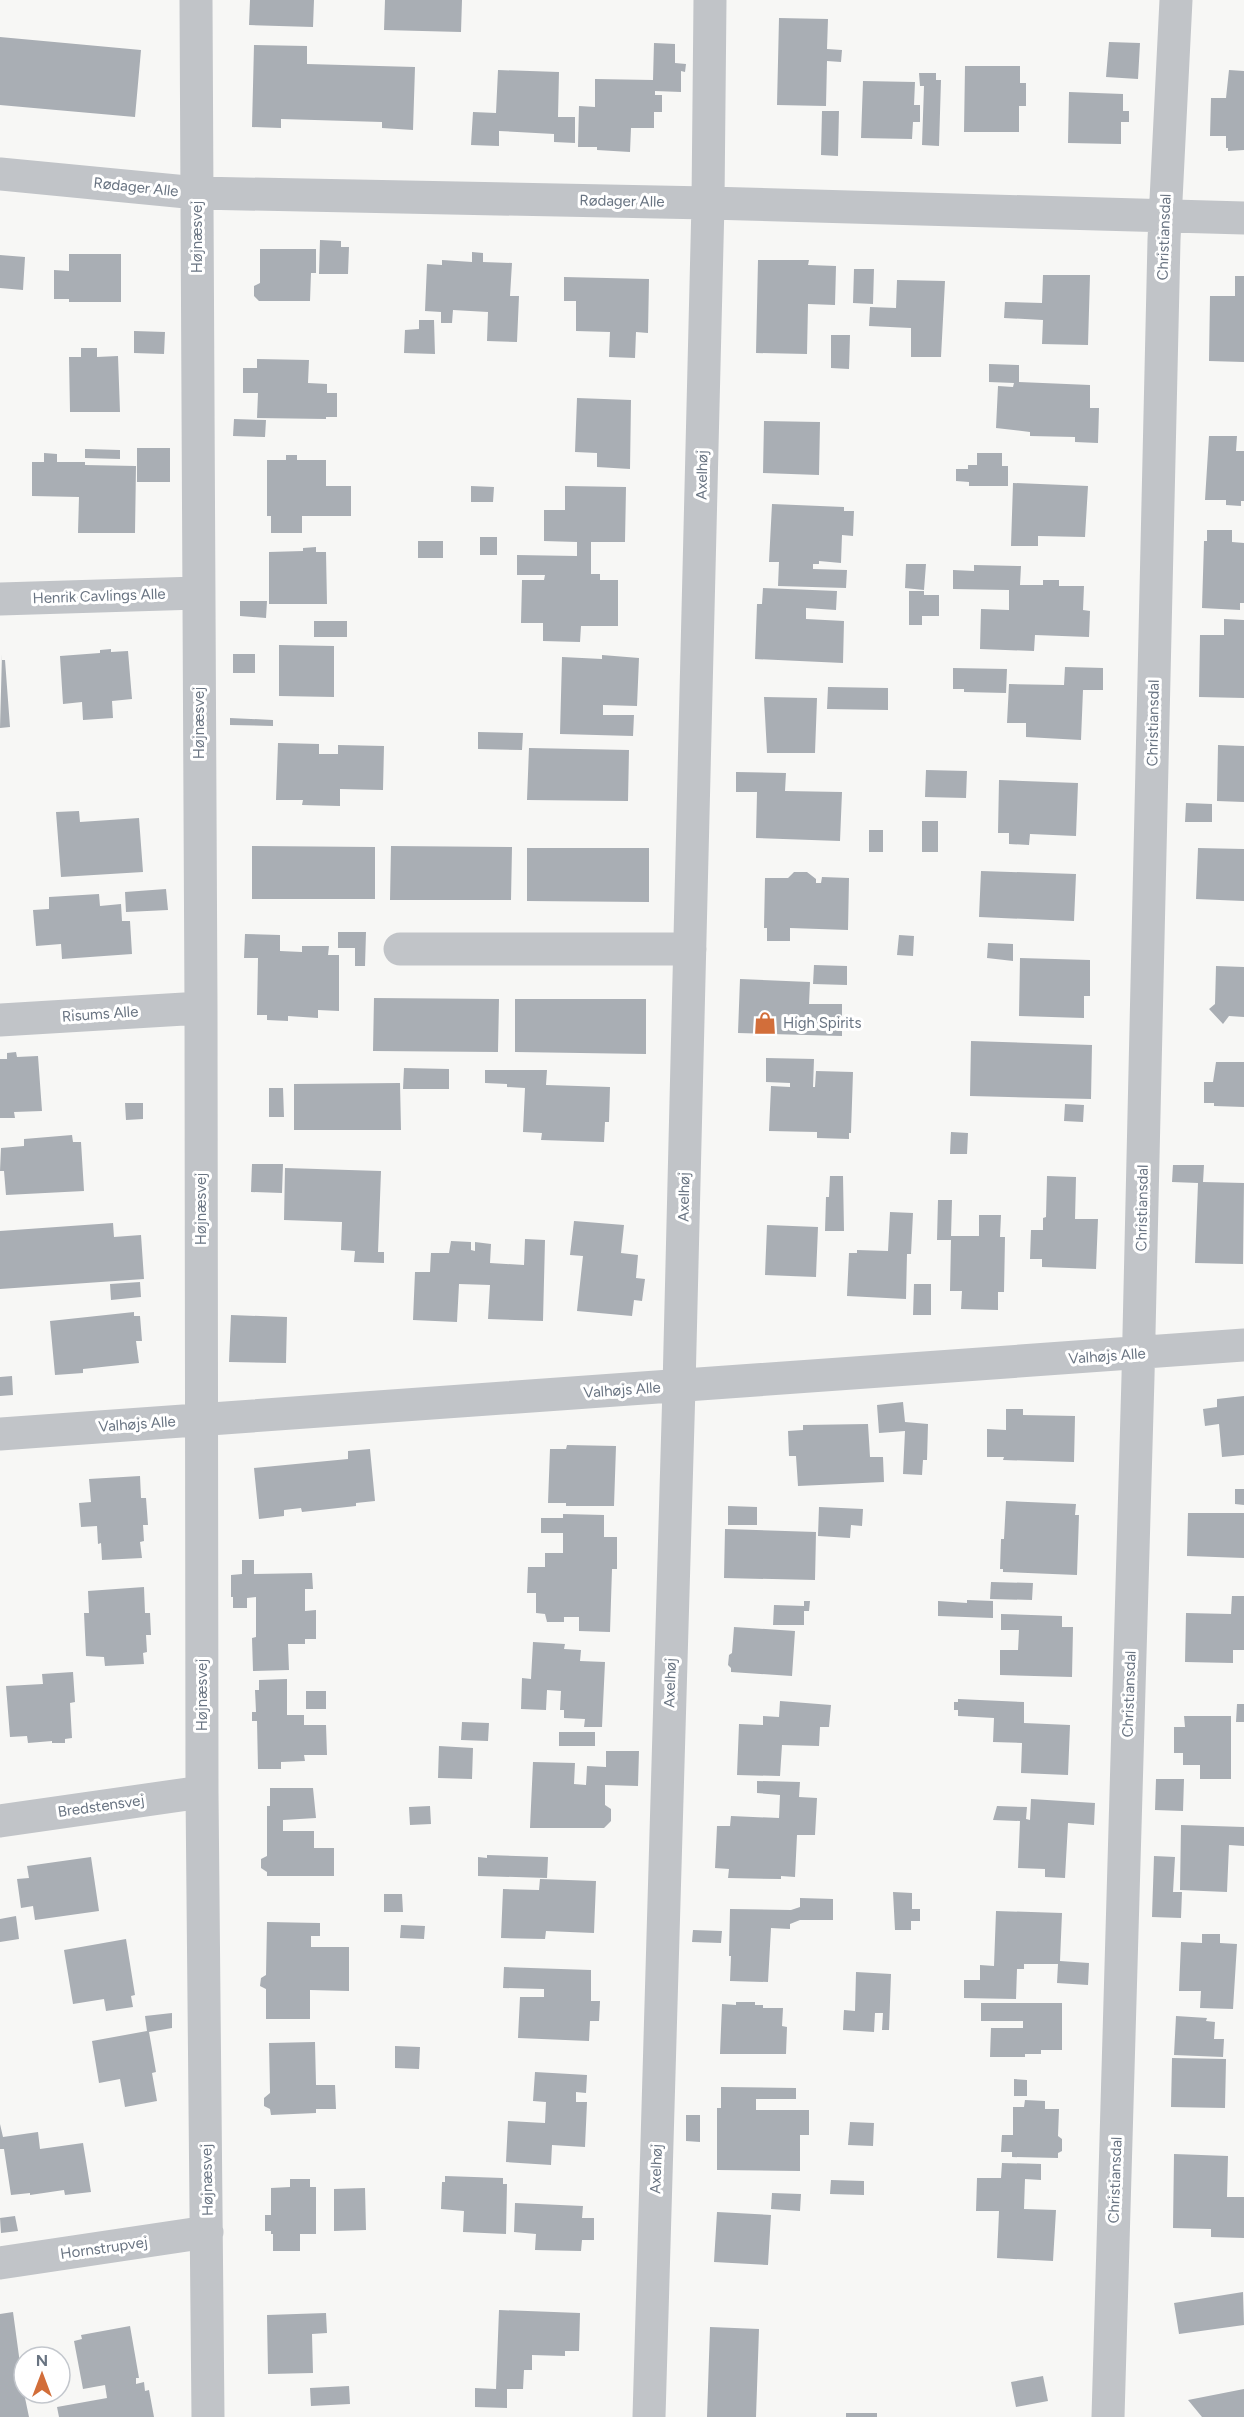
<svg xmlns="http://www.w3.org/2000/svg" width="1244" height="2417" viewBox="0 0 1244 2417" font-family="Figtree,sans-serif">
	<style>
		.building { fill: #a9aeb4 }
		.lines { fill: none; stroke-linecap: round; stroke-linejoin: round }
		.minor { stroke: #c1c4c8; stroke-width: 33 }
		.labels { text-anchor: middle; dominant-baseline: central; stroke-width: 6; stroke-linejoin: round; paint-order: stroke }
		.street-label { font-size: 15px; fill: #697482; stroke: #fff }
		.poi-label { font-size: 15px; fill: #697482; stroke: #fff; text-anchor: start }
	</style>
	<rect width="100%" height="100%" fill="#f7f7f5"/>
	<path class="building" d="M250,0H314L313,27L249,25Z
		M385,0H462L461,32L384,30Z
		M779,18L828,19L827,49L842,50L841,62L827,61L826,106L777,105Z
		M0,37L141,50L135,117L0,105Z
		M1109,42L1140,43L1138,79L1106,77Z
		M654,43L675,44V63L686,64L685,72L681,71V92L655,91V95H662V112H654V128H631L630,152L597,150V147H578L579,106L595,107V79L653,80Z
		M254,45L307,46V64L415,67L413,130L382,128V122L281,119V128L252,127Z
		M965,66H1020V83H1026V106H1019V132H964Z
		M498,70L559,72L558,117H575V143L554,142V134L499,131V146L471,145L473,112L496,113Z
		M1229,70L1244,71V150L1228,151V148H1226V136H1210L1211,98H1226Z
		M919,73H936V80H941L939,146L922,145L924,86H920Z
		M863,81L915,82L914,105H920V122H913L912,139L861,138Z
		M1069,92L1123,94V111H1129V122H1121V144L1068,143Z
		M822,111H839L838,156L821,155Z
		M320,240L341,241V247H349L348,274H319Z
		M260,249H316V273H311L310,301H259L254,296V286L260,283Z
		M472,252L483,253V262L512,263L510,296H519L517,342L487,341L488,312L453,310L452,323H441V312L425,311L427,264L442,265V260L472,262Z
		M69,254H121V302H69V299H54V270L69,271Z
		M0,255L25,257L23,290L0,288Z
		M758,260H809L808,265L836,266L835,305L808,304L807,354L756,353Z
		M854,269H874L873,304L853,303Z
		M1043,275H1090L1088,345L1042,344L1043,320L1004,318L1005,302L1042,303Z
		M1235,276H1244V362L1209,361L1210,296H1235Z
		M564,277L649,279L648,333L636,332L635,358L609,357L610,332L576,331V301H564Z
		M897,280L945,281L941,357H911V328L869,326L870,307L896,308Z
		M419,320H434L435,354L404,353L405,330L419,329Z
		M134,331L165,332L164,354L134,353Z
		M831,335H850L849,369L831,368Z
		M81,348H97V357L118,356L120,412H70L69,357H81Z
		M257,359L309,360L308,383L327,384V393H337V417H326V419L257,418L258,393H243V368H257Z
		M989,364L1019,365V382L1090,385V408H1099L1098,443L1075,442V437L1030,436V432L996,428L998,386L1013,387L1014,383L989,382Z
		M577,398L631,400L630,469L597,467V453L575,452Z
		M234,419L266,420L265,437L233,436Z
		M764,421L820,422L819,475L763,473Z
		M1209,436H1237L1236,451H1244V501H1241V506L1226,505V500H1205Z
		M137,448H170V482H137Z
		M85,449L120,450V459L85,458Z
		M44,453L57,454V462H85V465L136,466L135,533H78L79,497L32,496V462H44Z
		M977,453H1002V466H1008V486H969V482L956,481V469H968V465H977Z
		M286,455H297V460H326V486H351V516H302V533H271V516H267V460H286Z
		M1013,483L1088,486L1085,537L1038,536V546H1011Z
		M471,486L494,487L493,502H471Z
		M565,486L626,487L625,542H591V574H600V580H618V626H581L580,642L543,641V623H521L522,580H544L545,575H517V555L577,556V542L544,541V510H565Z
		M772,504L844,507V511H854L853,536L842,535L841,563L819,561V564H813V569L847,570L846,588L778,586L779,562H769Z
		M1207,530H1232V542L1244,543V603H1240V610L1202,608L1204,541H1207Z
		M480,537H497V555H480Z
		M418,541H443V558H418Z
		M316,547V552H326L327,604H269V552L303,551V548Z
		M906,564H926L924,590L905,588Z
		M974,565L1021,566L1020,585H1043V580H1059V586H1084L1083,610L1090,611L1089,637L1035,635L1034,651L980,649L981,609L1009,610V590L953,589V570L974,571Z
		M763,588L837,591L836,610L806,608V619L844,621L843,663L755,659L757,604H762Z
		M909,591H924V595H939V616H922V625H909Z
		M240,601H267L266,618L240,616Z
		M1224,619L1244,620V698L1199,697L1200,635H1224Z
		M314,621H347V637H314Z
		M279,645L334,646V697L279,696Z
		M111,649V652L128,651L132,699L112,701L113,718L83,720L82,702L63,704L60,656L100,653V650Z
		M2,654V660H5L10,727L0,728Z
		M233,654H255V673H233Z
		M602,655L639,658L637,706L603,705V715H634L633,736L560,734L562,657L602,659Z
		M1065,667L1103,668V690H1083L1081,740L1026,737V723H1007L1009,684L1064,685Z
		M953,668L1007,669L1006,693L964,692V689H953Z
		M828,687L888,688V710L827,709Z
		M764,697L817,698L815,753H767Z
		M230,718L273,720V726L230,725Z
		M478,732L523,733L522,750L478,749Z
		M278,743L319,744V754H338V745L384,746L383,790L340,789V806L302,805L303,800H276Z
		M1218,745L1244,746V802L1217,801Z
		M529,748L629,750L628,801L527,800Z
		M926,770L967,771L966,798L925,797Z
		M736,772L786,773L785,791L842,792L840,841L756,838L757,792H736Z
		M999,780L1078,783L1076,836L1030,834L1029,845L1009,844V833H998Z
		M1186,803L1212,804V822H1185Z
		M79,811L80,822L139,818L143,872L61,877L56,812Z
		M922,821H938V852H922Z
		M869,830H883V852H869Z
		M252,846L375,847V899H252Z
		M391,846L512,847L511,900H390Z
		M527,848H649V902L527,901Z
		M1198,848L1244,849V901L1196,899Z
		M981,871L1076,874L1074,921L979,917Z
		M794,872H807L816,879V883H821L822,877L849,878L848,930L790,928V941H767V928H764L765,878H788Z
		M166,889L168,910L126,912L125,892Z
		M99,894L100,906L121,904L122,921H130L132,954L62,959L61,944L36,946L33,910L49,909V897Z
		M338,932H366L365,966H355V948H338Z
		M245,934L280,935V951L302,952V946H329L328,955H339V1011L318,1010V1018L288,1016V1021L267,1020V1015H257L258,958H244Z
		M899,935L914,936L913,956L897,955Z
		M988,943L1013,944V961L987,958Z
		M1020,958L1090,960V996H1084V1018L1019,1016Z
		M814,965L847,966V985L813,984Z
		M1216,966L1244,967V1017L1229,1016L1223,1024L1209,1009L1215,1004Z
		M740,979L810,982L809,1004H842V1036L738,1033Z
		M374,998L499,999L498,1052L373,1051Z
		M515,999H646V1054L515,1052Z
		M971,1041L1092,1045L1091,1099L970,1096Z
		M16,1052L17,1057L38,1056L42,1111L14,1112L15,1118H0V1059H7V1053Z
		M766,1058L814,1059L813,1087H815L816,1071L853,1072L851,1133H849V1139L817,1138V1132L769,1131L771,1086L790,1087V1083L766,1082Z
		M1216,1062H1244V1107L1214,1106V1103H1204V1082H1213Z
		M404,1068L449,1069V1089H403Z
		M485,1070H547L546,1085L610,1087L609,1122H605L604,1142L541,1140L542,1133L523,1132L525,1088L507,1087V1084L485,1083Z
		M400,1083L401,1130H294V1084Z
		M269,1088H283L284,1117H269Z
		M125,1103H143V1119L126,1120Z
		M1065,1104L1084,1105L1083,1122L1064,1121Z
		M951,1132L968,1133L967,1154H950Z
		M72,1135L73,1142H81L84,1191L6,1195L4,1171H0L1,1148L24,1146V1139Z
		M252,1164H283L282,1193L251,1192Z
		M1173,1165H1204L1203,1182L1244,1183L1243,1264L1195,1263L1198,1183L1172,1182Z
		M285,1168L381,1171L378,1252H384V1263L354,1262L355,1251L341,1250L342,1222L284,1220Z
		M830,1176H843L844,1231H825L826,1197H829Z
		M1047,1176L1076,1177L1075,1219H1098L1096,1269L1042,1267V1259H1030L1031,1230H1043V1218L1046,1217Z
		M938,1200H952L951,1236H979V1215H1001L1000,1237H1005L1004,1292H998V1310L961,1309L962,1291H950L951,1240H937Z
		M890,1212L913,1213L911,1254H907L906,1299L847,1296L849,1253H857V1250L888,1251Z
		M574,1221L624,1225L621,1253L638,1255L636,1278L645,1279L642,1301L634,1300L632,1316L577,1311L583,1256L570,1255Z
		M113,1223L114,1237L141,1235L144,1279L0,1289V1231Z
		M767,1225L818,1227L816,1277L765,1275Z
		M525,1239L545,1240L543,1321L488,1319L490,1285L459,1284L457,1322L413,1320L415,1272H430L431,1253H449L451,1241L471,1242V1250L475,1251V1242L491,1244L490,1263L524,1265Z
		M140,1282L141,1297L111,1300L110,1284Z
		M914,1284H931V1315H913Z
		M134,1312V1316H140L142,1341H136L139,1363L83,1369V1373L55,1375L50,1321Z
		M231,1315L287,1317L286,1363L229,1362Z
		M12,1376L13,1395L0,1396V1377Z
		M1244,1396V1455L1222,1457L1219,1424L1205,1426L1203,1409L1217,1407V1399Z
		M903,1402L905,1422L928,1424L927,1460H923L922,1475L903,1474L905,1431L879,1433L877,1405Z
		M1006,1409H1023V1415L1075,1416L1074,1462L1003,1460L1004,1457H987V1429L1006,1430Z
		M868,1424L870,1457H883L884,1482L798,1486L796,1456H789L788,1431L803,1430V1425Z
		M567,1445L616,1446L614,1506H566V1503H548L550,1449H566Z
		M370,1449L375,1501L356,1503V1506L302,1512L301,1508L284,1510V1516L259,1519L254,1468L348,1459V1451Z
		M140,1476L141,1498H146L148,1525H143L144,1541L140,1542L142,1558L102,1560L101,1543L98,1544L97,1526L81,1527L79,1503L91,1502L89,1479Z
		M1235,1489H1244V1505L1235,1504Z
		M1006,1501L1076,1504L1075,1515H1079L1077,1575L1003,1572V1569H1000L1001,1539H1004Z
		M728,1506L757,1507V1525H728Z
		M819,1507L863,1509L862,1526L851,1525L850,1538L818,1536Z
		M1188,1513H1244V1558L1187,1556Z
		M563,1514L604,1515V1537H617V1569H612L610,1632L579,1631V1617H564V1622H547L545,1614L536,1613V1593H527L528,1567H545V1553H563V1533H541V1518H563Z
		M725,1529L816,1532L815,1580L724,1578Z
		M242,1560H254V1574L312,1573L313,1589H305V1611L316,1610V1639H305V1644H288L289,1670L253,1671L252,1638L256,1637V1597L247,1598V1608H233V1597H231V1575L242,1574Z
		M991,1582L1033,1583L1032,1600L990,1599Z
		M144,1587L145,1613H150L151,1635H146L147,1652L143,1653L144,1664L105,1666L104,1657L86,1656L84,1613H89L88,1591Z
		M1232,1596H1244V1650H1233V1663L1185,1662L1186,1613L1231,1614Z
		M967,1600L993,1601V1618L938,1616V1601L967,1603Z
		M804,1601H810L809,1611H804V1625H773L774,1605L804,1606Z
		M1001,1614L1062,1616V1627H1073L1072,1677L1000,1675V1650H1018L1019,1630H1001Z
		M734,1627L795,1631L792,1676L731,1672V1668L728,1665L729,1655L732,1653Z
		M533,1642L565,1644L564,1649L581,1650L580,1661L605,1662L602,1727H584L585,1719L564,1718V1710H560L561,1691L547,1690L546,1710L521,1709L522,1678L531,1679Z
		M73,1672L75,1702L70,1703L72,1738L65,1739V1743H52V1741L28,1743L27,1736L10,1737L6,1686L43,1684L42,1674Z
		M287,1679V1715H304V1725H326L327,1755H304L305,1761L281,1762V1769H258L257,1721H252V1712H256L255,1690H259V1680Z
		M306,1691H326V1709H306Z
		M958,1699L1024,1702V1723L1070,1725L1068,1775L1021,1773L1022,1743L993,1742L994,1718L958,1716V1710H954V1702H958Z
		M780,1701L831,1705L829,1727H820L819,1746L782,1745L780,1776L737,1775L739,1724L763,1725V1716L779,1717Z
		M1237,1704H1244V1722H1236Z
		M1184,1716H1231V1779H1200V1765H1183V1753H1174V1727H1185Z
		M462,1722L489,1723L488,1741L461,1740Z
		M559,1732H595V1746H559Z
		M439,1746L473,1748L472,1779L438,1778Z
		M606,1751H639L638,1786L605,1785V1805L611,1809V1821L604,1828H530L533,1762L575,1763L574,1784L586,1785L587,1766L606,1767Z
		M1156,1779H1184L1183,1811L1155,1810Z
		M757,1781L800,1782L799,1797L817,1798L815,1835H797L795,1877L781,1876V1879L728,1878L729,1869L715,1868L717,1826H730L731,1816L779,1818L780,1795L757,1793Z
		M270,1788H313L316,1818L283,1820V1831H314V1848H334V1876H267V1872L261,1868V1859L267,1856V1806H270Z
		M1031,1799L1095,1803L1094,1825L1068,1823L1065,1878L1045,1877V1869L1018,1868L1020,1821L993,1820L997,1806L1027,1807L1026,1819L1030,1820Z
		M430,1806L431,1824L410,1825L409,1807Z
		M1181,1825L1244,1827V1846L1229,1845L1227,1892L1180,1890Z
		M487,1855L548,1857L547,1878L478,1876V1857L487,1858Z
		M1154,1856L1175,1857L1173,1892H1182L1181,1918L1152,1917Z
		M91,1857L99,1911L35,1920L33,1906L21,1908L17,1879L29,1878L27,1866Z
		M540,1879L596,1881L594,1933L546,1931L545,1939L501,1938L503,1889L539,1890Z
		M893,1892L912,1893V1909H920V1921H911V1930H895Z
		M384,1894H402L403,1912H384Z
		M800,1898L833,1899V1920H800L790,1924V1929L771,1928L768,1982L730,1981L731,1956H729L730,1909L791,1910L800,1907Z
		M996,1911L1062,1913L1060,1961L1089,1963L1088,1985L1057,1983L1058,1964H1024V1969H1017L1016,1999L964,1998V1980H980V1965L994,1966Z
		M16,1916L19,1939L0,1942V1919Z
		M267,1922L320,1923V1936H311V1947H349V1991L310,1990V2019H266V1989L260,1986L261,1978L266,1975Z
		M401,1925L425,1926L424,1939L400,1938Z
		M693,1930L722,1931L721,1943L692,1942Z
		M1202,1934H1220V1943L1237,1944L1233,2009L1200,2008L1201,1991H1179L1181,1942L1202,1943Z
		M126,1939L135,1995L131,1996L133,2007L106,2011L104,1999L73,2004L64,1950Z
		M504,1967L591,1970V2001H600L599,2021H590L589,2041L518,2038L520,1997H544V1989L503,1988Z
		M856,1972L891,1974L889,2030H882L883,2013H875L874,2032L843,2030L844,2010L855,2011Z
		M736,2002H755V2005H763V2008H783L782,2026L787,2027L786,2054H720L722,2004L736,2005Z
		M981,2003H1062V2050H1041V2054H1025V2057H990L991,2028H1023V2021H981Z
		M172,2013V2028L149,2032L156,2072L152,2073L157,2101L125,2107L120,2079L99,2083L92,2041L147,2031L145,2016Z
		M1176,2016L1207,2018L1206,2021L1215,2022L1214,2039H1224L1223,2057L1174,2055Z
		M315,2042L316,2085H335L336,2109H316V2113L271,2115L270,2109L264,2106V2098L270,2093L269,2043Z
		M395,2046L420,2047L419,2069L395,2068Z
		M1172,2058L1226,2059L1225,2108L1171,2107Z
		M535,2072L587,2075L586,2093L576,2092V2102H587L585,2147L552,2145L551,2165L506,2162L508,2121L545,2123L546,2102L533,2101Z
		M1014,2079L1027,2080V2096H1014Z
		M721,2087L796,2088V2099H756V2110H809V2135H800V2171L717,2170V2108H721Z
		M1025,2100L1045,2101V2109H1059L1058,2136L1062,2139V2151L1058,2153V2158L1012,2157V2152H1001L1002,2135H1013V2107H1024Z
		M686,2115H700V2142L686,2141Z
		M850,2122L874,2123L873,2146L848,2145Z
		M0,2124L3,2137L38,2132L40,2149L83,2143L91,2192L65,2195L64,2190L30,2195V2193L11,2195L4,2149H0Z
		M1174,2154L1228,2156L1227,2197H1244V2238L1211,2237V2229L1173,2228Z
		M1002,2163L1041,2164V2180L1025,2179L1024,2209L1056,2210L1053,2261L997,2258L999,2211H976L977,2178H1001Z
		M445,2176L503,2178V2184H507L506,2234L463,2232L464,2211L441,2209L442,2182H445Z
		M290,2179H310V2187H316V2234H300V2251H273V2234H271V2231H265V2215H271V2188L290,2187Z
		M831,2180L864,2181V2195L830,2194Z
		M365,2188L366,2230L334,2231V2189Z
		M772,2193L801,2194L800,2211L771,2209Z
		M515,2203L583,2206L582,2218H594V2240H582L581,2251L535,2250L536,2234L514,2232Z
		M717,2212L771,2215L768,2265L714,2262Z
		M15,2216L18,2231L1,2233L0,2218Z
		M1243,2292L1244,2325L1179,2334L1174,2303Z
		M499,2310L580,2313L579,2351H565V2356L532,2355V2370H524L523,2389H507V2408L475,2407V2388L496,2389Z
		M13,2312L24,2393L29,2417H0V2314Z
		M326,2313L327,2333L312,2334L313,2373L268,2374L267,2315Z
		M130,2326L139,2378H136V2384L144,2382L145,2391L149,2390L154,2417H59L57,2407L107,2398L105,2385L83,2389L74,2341L82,2339L81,2335Z
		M710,2327L759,2329L756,2417H707Z
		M1043,2376L1048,2401L1016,2407L1011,2382Z
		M349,2386L350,2404L311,2406L310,2388Z
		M1244,2389V2417H1202L1188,2400Z
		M846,2413H877V2417H846Z"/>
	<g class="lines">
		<path class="minor" d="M196,0L201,1008L202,1792L208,2417
			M0,174L197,193L708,203L1244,218
			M0,599L198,593
			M400,949H690
			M0,1020L201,1008
			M0,1434L1244,1345
			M0,1821L202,1792
			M0,2263L207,2232
			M649,2417L679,1387L708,203L710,0
			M1108,2417L1138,1377L1164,240L1176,0"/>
	</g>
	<defs>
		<g id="shop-bare" transform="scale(1.8)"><path d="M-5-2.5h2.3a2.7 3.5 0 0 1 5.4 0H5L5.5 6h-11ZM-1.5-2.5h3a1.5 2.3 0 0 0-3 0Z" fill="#d26e3a" stroke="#fff" stroke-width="2.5" paint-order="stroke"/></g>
	</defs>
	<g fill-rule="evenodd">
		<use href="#shop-bare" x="765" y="1023"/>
	</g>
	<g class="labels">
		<g class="street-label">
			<text transform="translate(136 187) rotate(6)">Rødager Alle</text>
			<text transform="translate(622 201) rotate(1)">Rødager Alle</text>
			<text transform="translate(197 237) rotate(-90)">Højnæsvej</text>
			<text transform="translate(1164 237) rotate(-88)">Christiansdal</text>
			<text transform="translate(702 475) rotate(-89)">Axelhøj</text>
			<text transform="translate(99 596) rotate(-2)">Henrik Cavlings Alle</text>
			<text transform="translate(199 723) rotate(-90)">Højnæsvej</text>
			<text transform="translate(1153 723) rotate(-89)">Christiansdal</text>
			<text transform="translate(100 1014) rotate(-4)">Risums Alle</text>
			<text transform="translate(684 1197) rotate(-89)">Axelhøj</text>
			<text transform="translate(1142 1208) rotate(-89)">Christiansdal</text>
			<text transform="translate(201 1209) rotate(-90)">Højnæsvej</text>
			<text transform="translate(1107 1356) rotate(-4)">Valhøjs Alle</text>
			<text transform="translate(622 1390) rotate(-4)">Valhøjs Alle</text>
			<text transform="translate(137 1424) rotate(-4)">Valhøjs Alle</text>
			<text transform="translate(670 1683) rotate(-88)">Axelhøj</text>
			<text transform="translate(1129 1694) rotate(-88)">Christiansdal</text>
			<text transform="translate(202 1695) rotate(-90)">Højnæsvej</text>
			<text transform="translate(101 1806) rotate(-8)">Bredstensvej</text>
			<text transform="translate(656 2169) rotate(-88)">Axelhøj</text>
			<text transform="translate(207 2180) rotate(-91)">Højnæsvej</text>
			<text transform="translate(1115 2180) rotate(-88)">Christiansdal</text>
			<text transform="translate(104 2248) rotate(-8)">Hornstrupvej</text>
		</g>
		<g class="poi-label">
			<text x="783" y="1023">High Spirits</text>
		</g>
	</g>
	<g transform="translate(42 2375)"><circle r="28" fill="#ffffff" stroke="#c3c7cd" stroke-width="1.5"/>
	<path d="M0-4.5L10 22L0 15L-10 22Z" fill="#d26e3a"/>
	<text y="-9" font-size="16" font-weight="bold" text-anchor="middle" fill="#697482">N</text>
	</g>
</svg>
